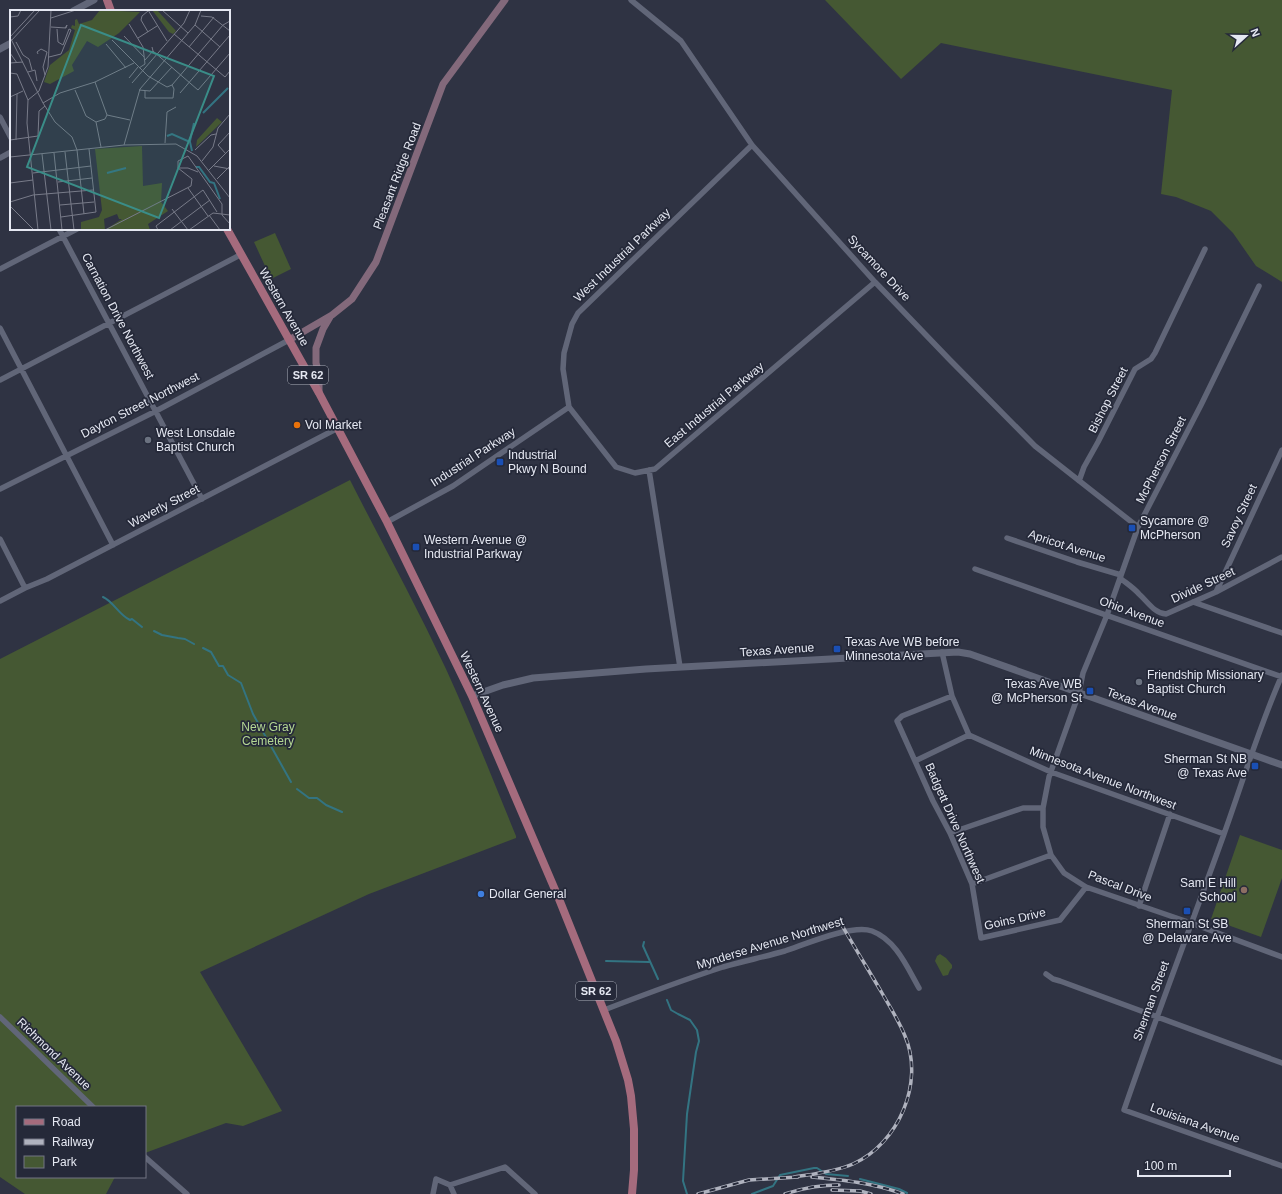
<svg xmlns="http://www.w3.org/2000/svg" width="1282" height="1194" viewBox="0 0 1282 1194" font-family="Helvetica,sans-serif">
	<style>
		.green { fill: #455833 }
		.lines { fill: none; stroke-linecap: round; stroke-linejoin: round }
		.stream { stroke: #337482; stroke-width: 2 }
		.minor { stroke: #616678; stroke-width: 5.5 }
		.tertiary { stroke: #616678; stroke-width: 7 }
		.secondary { stroke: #83697b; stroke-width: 7 }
		.primary { stroke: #a56b7d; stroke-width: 8 }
		.rail-casing { stroke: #afb2be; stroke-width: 3.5 }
		.rail { stroke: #252939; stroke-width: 2; stroke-dasharray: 6; stroke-linecap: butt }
		.food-dot { fill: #e8710a; stroke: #252939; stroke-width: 1.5 }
		.worship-dot { fill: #6b7280; stroke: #252939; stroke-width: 1.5 }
		.transit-dot { fill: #1a4fb4; stroke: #252939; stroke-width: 1.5 }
		.education-dot { fill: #8d6e63; stroke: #252939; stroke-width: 1.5 }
		.shop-dot { fill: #3f7fe0; stroke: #252939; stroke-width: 1.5 }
		.labels { text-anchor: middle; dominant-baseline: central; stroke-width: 3.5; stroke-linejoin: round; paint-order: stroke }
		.shield { fill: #252939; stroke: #abafba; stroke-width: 1 }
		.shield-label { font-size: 11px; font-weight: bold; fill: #e5e8f2 }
		.street-label { font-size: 12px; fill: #e5e8f2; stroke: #252939 }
		.poi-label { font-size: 12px; fill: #e5e8f2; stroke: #252939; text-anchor: start }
		.park-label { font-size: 12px; fill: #b4d793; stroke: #252939 }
		.inset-river { fill: none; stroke: #337482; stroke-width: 2 }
		.inset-road { fill: none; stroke: #787b89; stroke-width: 1 }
		.view { fill: #3a8d88; fill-opacity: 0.15; stroke: #3a8d88; stroke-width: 2 }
		.inset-edge { fill: none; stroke: #e5e8f2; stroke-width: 2 }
	</style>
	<rect width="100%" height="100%" fill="#2f3343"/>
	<path class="green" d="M825,0H1282V282L1256,266L1233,233L1211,211L1176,197L1161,194L1172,90L941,43L901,79Z
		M275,233L291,269L271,279L254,242Z
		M350,480C382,543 416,605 446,669C471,724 493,780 516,836V838L369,894L200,972L282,1111L243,1126L226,1123L145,1153V1107H17V1177H115L106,1194H25L0,1177V659Z
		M1240,835L1282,850V878L1261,937L1211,919Z
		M940,954L946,958L952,965V968L950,970L948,975L943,976L935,961L937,956Z"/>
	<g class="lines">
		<path class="stream" d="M103,597C114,602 118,614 130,620L132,619L142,627
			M154,631L162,635L178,638L185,639L194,644
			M203,648L211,652L219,666H223L228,675L241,683L253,714L291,782
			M297,789L309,798H317L326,805L342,812
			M644,942L643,946L658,979
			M606,961L649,962
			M667,1000L671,1010L678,1014L690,1020L697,1030L699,1041L696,1052L687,1114L683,1181L687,1194
			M860,1179L899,1189L907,1193
			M752,1194L773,1186L780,1175L814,1168H817L826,1174L848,1176"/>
		<path class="minor" d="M631,0L681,41L752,145L875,282L949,359L1035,446L1138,527
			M0,117L11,138
			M752,145L578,313L572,324L564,353L563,369L569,407L616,467L635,473L655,469L875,282
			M0,158L11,152
			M59,229L202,499
			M0,269L77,229
			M1259,286L1201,405L1138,527L1107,615L1083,673L1079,693L1049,777L1043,808V827L1051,855L1064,873L1086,887L1191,923L1282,957
			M0,328L113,545
			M0,380L240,255
			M649,470L680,667
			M1079,481L1084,467L1098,442L1135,369L1151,359L1155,353L1205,249
			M0,489L156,411L289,340
			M387,522L453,486L569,407
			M1007,538L1077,562L1121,575
			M0,539L25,588
			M975,569L1282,677
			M1120,578C1126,583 1134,588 1139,594C1148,602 1154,613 1166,614L1216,592L1282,557
			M1216,592L1282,450
			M0,601L25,588L47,579L338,428
			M1193,602L1282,633
			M942,652L952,696L969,735L1051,772L1224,834
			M1282,675C1259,727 1243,781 1224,834C1191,926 1156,1017 1124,1110L1282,1166
			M952,696L902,716L897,721L933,801L950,833L972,884L981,938L1060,920L1086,887
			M915,761L969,735
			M950,833L1023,808H1043
			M972,884L1051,855
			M1139,906L1170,814
			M1046,974L1053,979L1060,981L1282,1063
			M604,1010C643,995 683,980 723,967C744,961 764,957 785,951C806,944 852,924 872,931C896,940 907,967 919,988
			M0,1017L93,1107
			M145,1157L187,1194
			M450,1185L505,1167L535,1194
			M433,1194L436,1179L450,1185L454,1194"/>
		<path class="tertiary" d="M73,11L94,0
			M0,49L11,43
			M472,696L503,685L533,678L646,669L958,652L970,654L1282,765"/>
		<path class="secondary" d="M289,340L332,315L352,299L376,262L443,84L505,0
			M319,393V374L316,363V348L323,329L330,317"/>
		<path class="primary" d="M107,0L111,11
			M227,229L319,393L387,522L472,696L559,899L616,1041L628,1080L631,1096L634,1129V1170L632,1194"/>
		<g class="rail-casing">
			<path id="rail" d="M794,1177C813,1174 834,1172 853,1164C898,1144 925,1083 905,1036C899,1021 890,1007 882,993C868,969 853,945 839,920
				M812,1177C843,1180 874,1183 903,1194
				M832,1190L860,1191L871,1194
				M698,1194L749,1180L798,1177
				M785,1194C803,1188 820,1185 839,1185"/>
		</g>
		<use href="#rail" class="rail"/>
	</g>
	<circle class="food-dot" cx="297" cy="425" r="4"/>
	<g class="worship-dot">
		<circle cx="148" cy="440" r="4"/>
		<circle cx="1139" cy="682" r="4"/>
	</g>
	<g class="transit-dot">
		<rect x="496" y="458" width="8" height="8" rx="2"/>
		<rect x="1128" y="524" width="8" height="8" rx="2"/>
		<rect x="412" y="543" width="8" height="8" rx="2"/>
		<rect x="833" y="645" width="8" height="8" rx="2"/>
		<rect x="1086" y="687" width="8" height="8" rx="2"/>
		<rect x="1251" y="762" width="8" height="8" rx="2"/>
		<rect x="1183" y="907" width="8" height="8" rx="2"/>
	</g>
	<circle class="education-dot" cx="1244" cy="890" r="4"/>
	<circle class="shop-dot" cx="481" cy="894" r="4"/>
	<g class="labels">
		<g class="shield">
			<rect x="288" y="366" width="40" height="18" rx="3"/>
			<rect x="576" y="982" width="40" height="18" rx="3"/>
		</g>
		<g class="shield-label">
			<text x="308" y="375">SR 62</text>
			<text x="596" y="991">SR 62</text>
		</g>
		<g class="street-label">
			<text transform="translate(397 176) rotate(-69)">Pleasant Ridge Road</text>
			<text transform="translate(622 255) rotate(-44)">West Industrial Parkway</text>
			<text transform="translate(879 268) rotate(47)">Sycamore Drive</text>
			<text transform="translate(284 307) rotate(60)">Western Avenue</text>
			<text transform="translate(118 316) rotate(62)">Carnation Drive Northwest</text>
			<text transform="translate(1108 400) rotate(-63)">Bishop Street</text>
			<text transform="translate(140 405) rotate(-27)">Dayton Street Northwest</text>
			<text transform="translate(714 405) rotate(-40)">East Industrial Parkway</text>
			<text transform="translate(473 457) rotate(-33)">Industrial Parkway</text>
			<text transform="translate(1161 460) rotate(-63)">McPherson Street</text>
			<text transform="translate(164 506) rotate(-28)">Waverly Street</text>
			<text transform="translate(1239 516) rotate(-65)">Savoy Street</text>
			<text transform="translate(1067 546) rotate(18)">Apricot Avenue</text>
			<text transform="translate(1203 585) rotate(-25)">Divide Street</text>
			<text transform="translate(1132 612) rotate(20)">Ohio Avenue</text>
			<text transform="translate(777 650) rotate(-4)">Texas Avenue</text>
			<text transform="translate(482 692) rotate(65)">Western Avenue</text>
			<text transform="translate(1142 704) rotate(20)">Texas Avenue</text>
			<text transform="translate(1103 778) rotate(21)">Minnesota Avenue Northwest</text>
			<text transform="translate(955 823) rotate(66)">Badgett Drive Northwest</text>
			<text transform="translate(1120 886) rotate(21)">Pascal Drive</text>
			<text transform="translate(1015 919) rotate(-13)">Goins Drive</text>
			<text transform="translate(770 943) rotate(-17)">Mynderse Avenue Northwest</text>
			<text transform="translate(1151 1001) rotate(-70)">Sherman Street</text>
			<text transform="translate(54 1054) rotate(44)">Richmond Avenue</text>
			<text transform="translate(1195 1123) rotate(20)">Louisiana Avenue</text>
		</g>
		<g class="poi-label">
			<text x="305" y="425">Vol Market</text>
			<text x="156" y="433">West Lonsdale<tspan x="156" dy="14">Baptist Church</tspan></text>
			<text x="508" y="455">Industrial<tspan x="508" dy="14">Pkwy N Bound</tspan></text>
			<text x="1140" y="521">Sycamore @<tspan x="1140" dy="14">McPherson</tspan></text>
			<text x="424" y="540">Western Avenue @<tspan x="424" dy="14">Industrial Parkway</tspan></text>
			<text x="845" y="642">Texas Ave WB before<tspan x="845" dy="14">Minnesota Ave</tspan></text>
			<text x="1147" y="675">Friendship Missionary<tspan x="1147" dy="14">Baptist Church</tspan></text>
			<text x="1082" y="684" text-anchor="end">Texas Ave WB<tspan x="1082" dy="14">@ McPherson St</tspan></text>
			<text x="1247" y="759" text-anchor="end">Sherman St NB<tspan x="1247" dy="14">@ Texas Ave</tspan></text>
			<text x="1236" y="883" text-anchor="end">Sam E Hill<tspan x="1236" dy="14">School</tspan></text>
			<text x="489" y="894">Dollar General</text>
			<text x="1187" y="924" text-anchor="middle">Sherman St SB<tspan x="1187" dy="14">@ Delaware Ave</tspan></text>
		</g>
		<g class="park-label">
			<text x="268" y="727">New Gray<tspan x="268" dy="14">Cemetery</tspan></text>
		</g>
	</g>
	<g transform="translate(10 10)">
		<rect width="220" height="220" fill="#2f3343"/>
		<path d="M90,0L130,2L109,23L88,37L77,31L62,55L64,61L40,74L34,72L40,55L59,40L65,20L61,18L62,15L65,16V10L67,9L69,14L82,10ZM142,0H147L166,21L163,24L159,22ZM207,108L212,112L186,137L187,130ZM132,136L133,176L152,173L151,192L158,201L138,214L140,220H95L112,209H109L107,204L94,209L95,220H71V212L89,207L92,200L85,139Z" fill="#455833"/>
		<path class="inset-river" d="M193,103L218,78M157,126L162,124L180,132L182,141M180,131L184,113M186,157H189L200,172L204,173L210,189M97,163L116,158"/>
		<path class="inset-road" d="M138,0L157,31M152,0L178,23M191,6L202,7L220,21M0,7L8,6L11,0M41,8L66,0M119,14L133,37L135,54L129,58M185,15L210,37M41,17L56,18L57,15L55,18M47,19L48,32L53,35M138,22L131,10L132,6L138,1M164,24L215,67L220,61M114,26L134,47M0,27L25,0M128,28L147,16M1,29L33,93L45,112L62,127L67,140M102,30L138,66L157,77L162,75L213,15L220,11M0,32L30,0M6,32L13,45L19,49L22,60M96,34L116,58M142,37L143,41L188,80L220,43M179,37L204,7M0,43L7,53M28,44L27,42L31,39L37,42L33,57L35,65M39,47L51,44L61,20L59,19L53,35M135,50L143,41M0,53L13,52M18,62L25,60L27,71M0,63L7,64L18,90M119,68L128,57M85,72L97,105L95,109L86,112M122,73L174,13L180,0M65,80L76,106L86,112M129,80L140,81L162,57M135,81V88H163L164,79L162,75M170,83L220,25M0,87L13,81M33,93L50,83L85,72L124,53M97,105L120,110M86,112L91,137M0,130L28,126L29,101L35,96M6,130L7,84M155,133L157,102L166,97M114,135L130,79L185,15L191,0M67,140L74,204M185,140L201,125L206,124M55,142L64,220M44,143L52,220M32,144L41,220M216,144L208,135L220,122M0,147L114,135L166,134L187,146L220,188M192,151L203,137L208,118L220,104M204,156L220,159M168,158V151L178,146L212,194V205L220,214M168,158H178L188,162M199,160L220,139M23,163L81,156M207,169L220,156M48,172L82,168M0,173L23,170M178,178L198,206M0,192L23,185L83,180M50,195L84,192M0,196L24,220M162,199L178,220M199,205L210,220M51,207L86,202L79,139M28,220L17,113L18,90L29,81L38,57L41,0M95,220L181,176L182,169L168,158M148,220L146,216L193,180L207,202M160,220L200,190M179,220L203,203L220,205"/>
		<path class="view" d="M71,15L204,66L149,208L17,157Z"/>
		<rect width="220" height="220" class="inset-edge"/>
	</g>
	<rect x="16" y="1106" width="130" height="72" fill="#252939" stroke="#727583"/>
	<rect x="24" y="1119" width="20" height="6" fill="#a56b7d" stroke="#727583"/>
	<text x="52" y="1126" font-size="12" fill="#e5e8f2">Road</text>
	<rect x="24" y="1139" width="20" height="6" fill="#afb2be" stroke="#727583"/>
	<text x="52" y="1146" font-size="12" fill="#e5e8f2">Railway</text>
	<rect x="24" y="1156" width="20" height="12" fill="#455833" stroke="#727583"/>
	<text x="52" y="1166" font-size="12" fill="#e5e8f2">Park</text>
	<g transform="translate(1246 36) rotate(69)" stroke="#252939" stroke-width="3" paint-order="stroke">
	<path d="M0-3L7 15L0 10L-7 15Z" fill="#e5e8f2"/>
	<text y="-6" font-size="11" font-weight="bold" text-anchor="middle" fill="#e5e8f2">N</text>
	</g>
	<path d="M1138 1170v6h92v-6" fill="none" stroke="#e5e8f2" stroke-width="2"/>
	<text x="1144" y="1170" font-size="12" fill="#e5e8f2" stroke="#252939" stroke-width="3" paint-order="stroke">100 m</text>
</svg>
